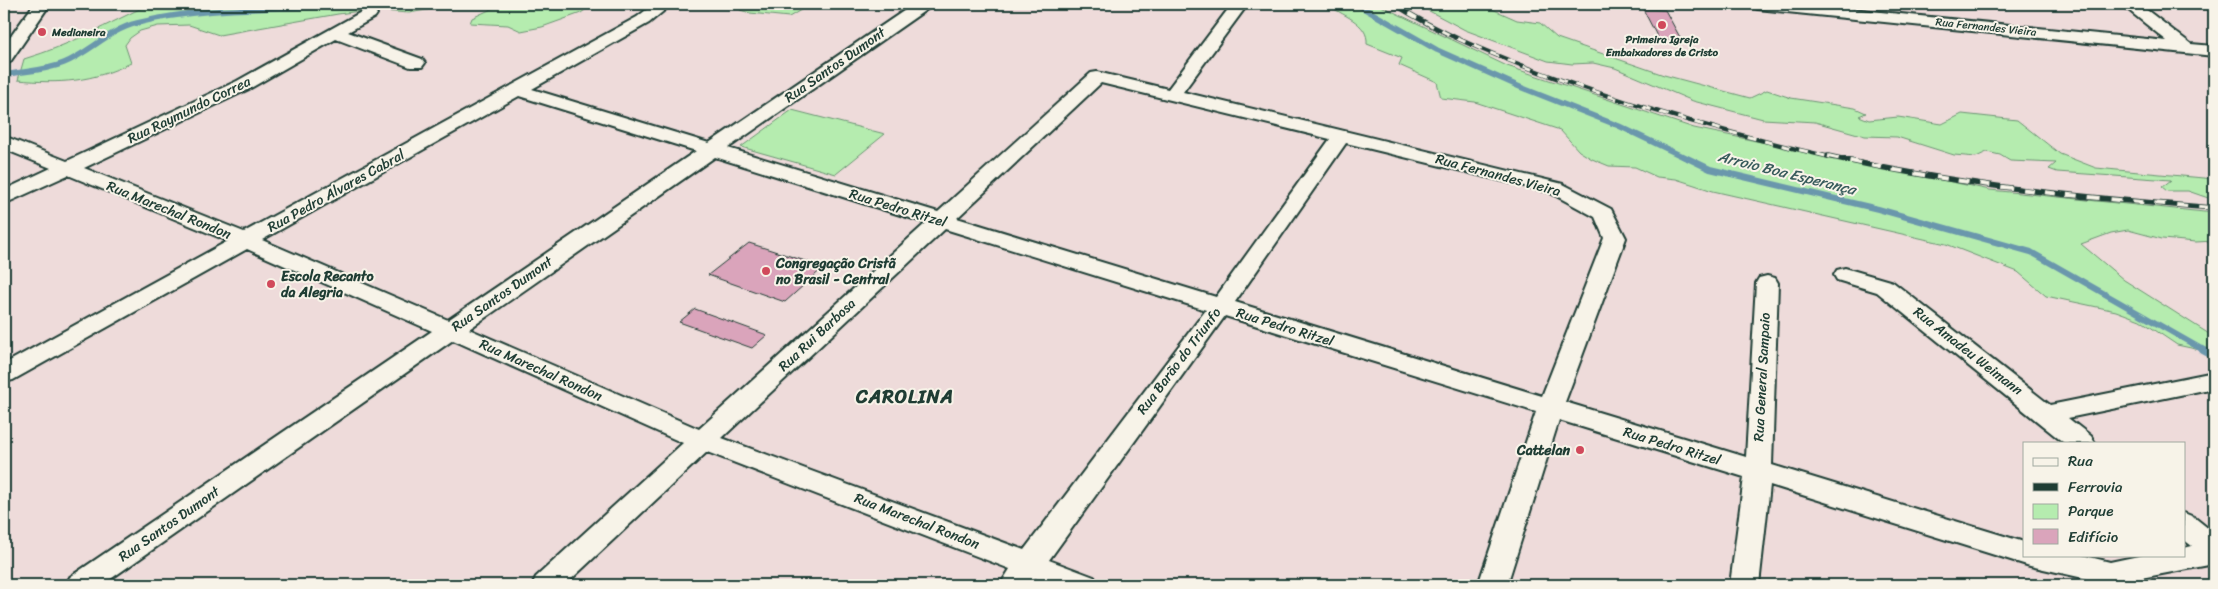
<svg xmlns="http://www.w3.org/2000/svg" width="2218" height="589" viewBox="0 0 2218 589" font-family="Sriracha,sans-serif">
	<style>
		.green { fill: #b5ecaf; stroke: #6a9472 }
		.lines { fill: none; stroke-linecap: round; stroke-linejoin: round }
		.stream-far2 { stroke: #6b97ac; stroke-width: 5.5 }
		.stream-far1 { stroke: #6b97ac; stroke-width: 6 }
		.stream { stroke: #6b97ac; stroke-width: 8 }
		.building { fill: #daa4bb; stroke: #1f3d34 }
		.minor-casing { stroke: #1f3d34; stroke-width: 4 }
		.minor { fill: #f7f3e8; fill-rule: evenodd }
		.rail-far1-casing { stroke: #1f3d34; stroke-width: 4.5 }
		.rail-casing { stroke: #1f3d34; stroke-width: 5.5 }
		.rail-far1 { stroke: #f7f3e8; stroke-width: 3; stroke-dasharray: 9; stroke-linecap: butt }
		.rail { stroke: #f7f3e8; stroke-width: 4; stroke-dasharray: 11; stroke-linecap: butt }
		.poi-dot { fill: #d1495b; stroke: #f7f3e8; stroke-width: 2 }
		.labels { text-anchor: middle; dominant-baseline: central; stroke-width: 4; stroke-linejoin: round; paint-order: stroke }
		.far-street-label { font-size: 11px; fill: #1f3d34; stroke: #f7f3e8 }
		.far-poi-label { font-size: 11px; font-weight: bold; fill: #1f3d34; stroke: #f7f3e8; text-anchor: start }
		.street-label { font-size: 14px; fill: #1f3d34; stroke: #f7f3e8 }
		.poi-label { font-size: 14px; font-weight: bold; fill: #1f3d34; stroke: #f7f3e8; text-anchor: start }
		.water-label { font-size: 15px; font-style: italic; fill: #385b5c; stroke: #f7f3e8 }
		.district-label { font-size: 19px; font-weight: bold; letter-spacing: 1px; fill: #1f3d34; stroke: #f7f3e8 }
	</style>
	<rect width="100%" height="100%" fill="#eedbda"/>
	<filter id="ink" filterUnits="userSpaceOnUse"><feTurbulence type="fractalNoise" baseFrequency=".02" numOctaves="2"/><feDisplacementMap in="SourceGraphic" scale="10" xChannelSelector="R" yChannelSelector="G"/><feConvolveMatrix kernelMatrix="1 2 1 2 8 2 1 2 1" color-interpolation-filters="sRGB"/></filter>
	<g filter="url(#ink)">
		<path class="green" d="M150,4H460L409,13L368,10L338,14L219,35L189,25L158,26L140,31L130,38L125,45L131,63C92,82 60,84 18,80L24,59C71,45 107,24 150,4Z
			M498,4H593L581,13L542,27L521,31L508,25L470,23L472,18L500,5Z
			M737,4H811L789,17L750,13L740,10Z
			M1327,4H1377L1507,66L1694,128L1990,190L2214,213V241L2196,242L2162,239L2128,230L2111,233L2081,244L2124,280L2214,337V353L2177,345L2140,320L2116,311L2046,296L2018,272L1946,244L1713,191L1676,179L1657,177L1635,167L1609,166L1592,159L1579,151L1560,130L1475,102L1441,98L1437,82L1399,65L1402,58L1367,44C1369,22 1340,15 1327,4Z
			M1416,4H1481L1517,20L1540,23L1557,38L1664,75L1750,98L1767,90L1791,98L1855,108L1866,113L1859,116L1869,120L1898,117L1942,124L1962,114L2017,120L2060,154L2096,168L2214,179V200L2188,191H2167L2162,187L2171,180L2057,172L2049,169L2056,163L2010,161L2000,155L1987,152L1976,157L1954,155L1897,137L1865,136L1815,122L1763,119L1693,101L1615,68L1593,63L1572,64L1548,61L1465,30Z
			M792,110L885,134L836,174L741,147Z"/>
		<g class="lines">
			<path class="stream-far2" d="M1356,4L1437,50L1520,87L1619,126L1686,158
				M4,75C24,71 45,71 64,63C90,52 109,30 137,23C209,5 286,10 360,4"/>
			<path class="stream-far1" d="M1683,156L1710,169L1878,209L2031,252L2205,351"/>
			<path class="stream" d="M2203,350L2214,356"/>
		</g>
		<path class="building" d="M1643,9L1665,10L1682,41L1659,40Z
			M749,243L824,267L785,302L708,275Z
			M695,309L767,335L752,348L679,322Z"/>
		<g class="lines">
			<g class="minor-casing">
				<path id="minor" d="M34,4H50L10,62L4,63V46Z
					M654,4H672L649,23L532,89L709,143L914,4H932L930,7L728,148L938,212L1091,73L1097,72L1168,89L1232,4H1248L1183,92L1563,184L1611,209L1626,238L1565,402L1746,457L1756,283L1759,278L1767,276L1775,278L1778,283L1772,465L2024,542V555H2082L2110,562L2143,555H2184V548L2192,546L2184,540V513L2194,517L2214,533V564L2110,584L2030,566L1770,485L1759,585H1730L1744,477L1559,420L1507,585H1478L1536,412L1225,316L1049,560L1094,577L1098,585H1053L1035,578L1030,585H1000L1010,569L707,452L565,585H532L536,577L683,443L453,340L102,585H66L70,577L432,331L247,249L13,380L4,382V364L228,241L68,175L4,204V190L51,168L4,149V136L67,161L237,81L363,11H375L377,14L375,17L348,32L422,59L425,63L422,67H410L336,39L249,89L84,168L244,232L637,17ZM1101,83L1330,139L1216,297L957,218ZM519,96L696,151L448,320L262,240ZM1346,143L1549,192L1595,217L1604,238L1542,396L1235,302ZM715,157L926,223L699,429L469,329ZM945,229L1206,310L1024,550L722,438Z
					M1750,4H1802L2167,41L2121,4H2139L2191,44L2214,46V56L1758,9L1752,7Z
					M1845,268L1893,282L2050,405L2214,372V388L2068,418L2091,436L2095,443H2064L1877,292L1837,280L1834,275L1837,270Z"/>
			</g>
			<use href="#minor" class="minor"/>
			<g class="rail-far1-casing">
				<path id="rail-far1" d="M1394,4C1439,33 1491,54 1542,73C1637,108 1735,135 1834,158"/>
			</g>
			<g class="rail-casing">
				<path id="rail" d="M1828,156C1955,185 2084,198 2214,208"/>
			</g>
			<use href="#rail-far1" class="rail-far1"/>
			<use href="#rail" class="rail"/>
		</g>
	</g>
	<g class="poi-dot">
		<circle cx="1662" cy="25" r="5"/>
		<circle cx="42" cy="32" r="5"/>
		<circle cx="766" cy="271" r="5"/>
		<circle cx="271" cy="284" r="5"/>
		<circle cx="1580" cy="450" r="5"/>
	</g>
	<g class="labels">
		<g class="far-street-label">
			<text transform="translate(1986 27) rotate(6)">Rua Fernandes Vieira</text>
		</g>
		<g class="far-poi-label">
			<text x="52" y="32">Medianeira</text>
			<text x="1662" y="39" text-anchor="middle">Primeira Igreja<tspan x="1662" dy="13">Embaixadores de Cristo</tspan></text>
		</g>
		<g class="street-label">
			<text transform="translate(835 65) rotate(-35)">Rua Santos Dumont</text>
			<text transform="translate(189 110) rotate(-26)">Rua Raymundo Correa</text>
			<text transform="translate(1498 175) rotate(15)">Rua Fernandes Vieira</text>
			<text transform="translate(336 191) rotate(-29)">Rua Pedro Alvares Cabral</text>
			<text transform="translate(898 208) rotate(17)">Rua Pedro Ritzel</text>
			<text transform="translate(169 210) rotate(22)">Rua Marechal Rondon</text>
			<text transform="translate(502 294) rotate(-35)">Rua Santos Dumont</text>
			<text transform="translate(1285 327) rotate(17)">Rua Pedro Ritzel</text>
			<text transform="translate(817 335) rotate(-43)">Rua Rui Barbosa</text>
			<text transform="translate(1968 351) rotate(38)">Rua Amadeu Weimann</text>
			<text transform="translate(1179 361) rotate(-53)">Rua Barão do Triunfo</text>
			<text transform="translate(541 370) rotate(24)">Rua Marechal Rondon</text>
			<text transform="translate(1762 377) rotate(-87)">Rua General Sampaio</text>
			<text transform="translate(1672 446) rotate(17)">Rua Pedro Ritzel</text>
			<text transform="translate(917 521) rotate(21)">Rua Marechal Rondon</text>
			<text transform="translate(169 524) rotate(-35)">Rua Santos Dumont</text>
		</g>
		<g class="poi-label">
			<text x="776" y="263">Congregação Cristã<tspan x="776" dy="16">no Brasil - Central</tspan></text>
			<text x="281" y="276">Escola Recanto<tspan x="281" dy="16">da Alegria</tspan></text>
			<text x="1570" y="450" text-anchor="end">Cattelan</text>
		</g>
		<g class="water-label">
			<text transform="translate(1787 173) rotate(14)">Arroio Boa Esperança</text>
		</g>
		<g class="district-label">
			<text x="905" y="396">CAROLINA</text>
		</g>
	</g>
	<rect width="2218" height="589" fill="none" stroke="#f7f3e8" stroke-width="20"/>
	<rect x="10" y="10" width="2198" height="569" fill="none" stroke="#1f3d34" stroke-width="2" filter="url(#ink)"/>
	<rect x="2023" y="442" width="162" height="115" fill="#f7f3e8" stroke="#a1aaa0"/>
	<rect x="2033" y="458" width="25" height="8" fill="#f7f3e8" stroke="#a1aaa0"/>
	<text x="2068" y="466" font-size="15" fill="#1f3d34">Rua</text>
	<rect x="2033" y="483" width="25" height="8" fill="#1f3d34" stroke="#a1aaa0"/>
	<text x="2068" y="492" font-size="15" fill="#1f3d34">Ferrovia</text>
	<rect x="2033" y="504" width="25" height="15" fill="#b5ecaf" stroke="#a1aaa0"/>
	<text x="2068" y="516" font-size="15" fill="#1f3d34">Parque</text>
	<rect x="2033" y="529" width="25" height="15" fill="#daa4bb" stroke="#a1aaa0"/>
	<text x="2068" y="542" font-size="15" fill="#1f3d34">Edifício</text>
</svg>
